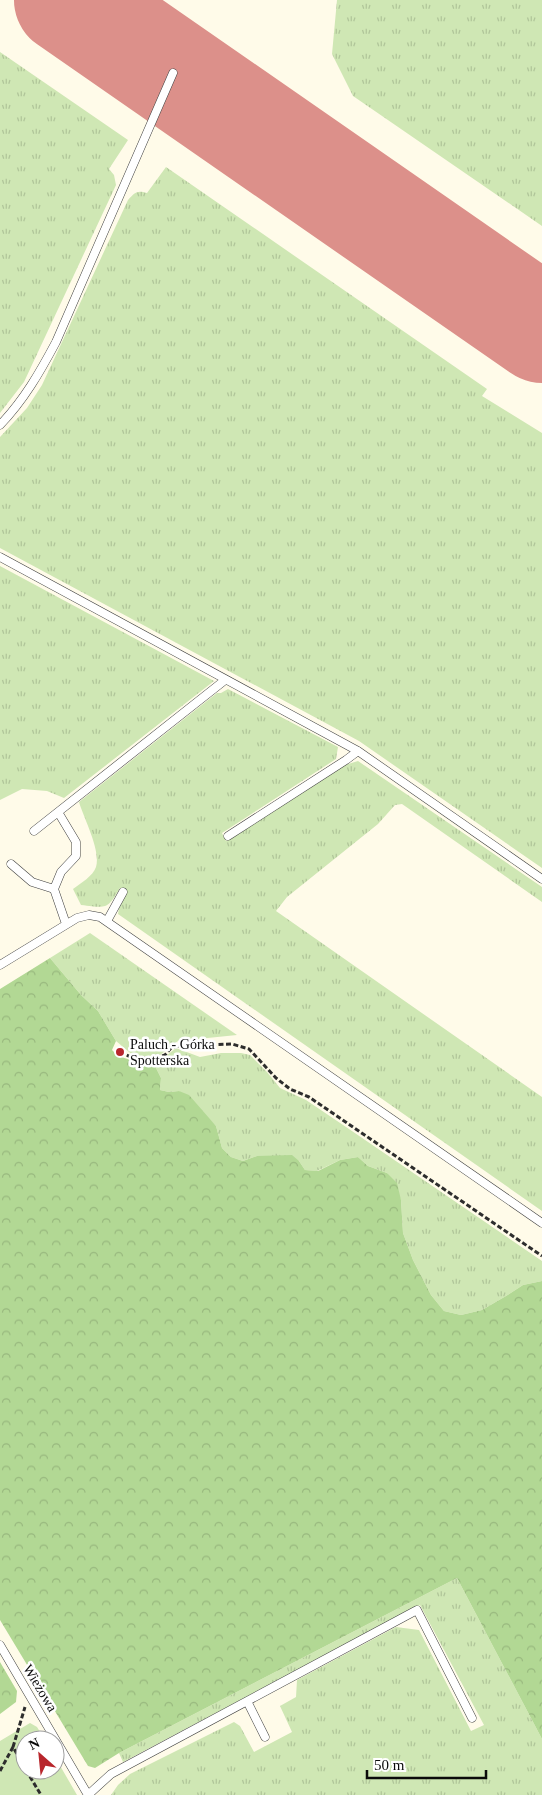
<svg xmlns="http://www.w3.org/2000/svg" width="542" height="1795" viewBox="0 0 542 1795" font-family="Georgia,serif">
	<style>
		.grass { fill: url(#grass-tufts) }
		.forest { fill: url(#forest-crowns) }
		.park { fill: #cfe7b4 }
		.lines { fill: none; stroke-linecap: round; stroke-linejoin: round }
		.runway { stroke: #dc908a; stroke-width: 108 }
		.service-casing { stroke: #3e3e3e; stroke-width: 9 }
		.path { stroke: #2d2d2d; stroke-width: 3; stroke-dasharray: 5 2.5; stroke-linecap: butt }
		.service { stroke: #fff; stroke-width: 8 }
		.poi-dot { fill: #b8262c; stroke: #fff; stroke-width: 2 }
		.labels { text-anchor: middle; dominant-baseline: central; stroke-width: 5; stroke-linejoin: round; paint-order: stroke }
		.poi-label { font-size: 14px; fill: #0b0b0b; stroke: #fff; text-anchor: start }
		.street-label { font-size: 14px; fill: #0b0b0b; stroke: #fff }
	</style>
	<defs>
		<pattern id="grass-tufts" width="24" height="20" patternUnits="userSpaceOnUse" patternTransform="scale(1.25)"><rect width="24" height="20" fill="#cfe7b4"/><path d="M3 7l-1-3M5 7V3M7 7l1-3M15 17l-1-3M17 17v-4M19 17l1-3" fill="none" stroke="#b0c599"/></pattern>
		<pattern id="forest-crowns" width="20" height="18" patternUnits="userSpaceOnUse" patternTransform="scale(1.25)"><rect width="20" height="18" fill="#b2d894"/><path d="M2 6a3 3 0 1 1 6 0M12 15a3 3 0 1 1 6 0" fill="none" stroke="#98b87e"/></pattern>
	</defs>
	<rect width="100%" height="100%" fill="#fffbe9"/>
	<path class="grass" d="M337,0H542V226L353,96L332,54Z
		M0,52L128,140L109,169L114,175L116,185L24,382L0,413Z
		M166,167L487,389L482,396L542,433V868L359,741L0,548V437L27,408L42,385L128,200C135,192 137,190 147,193Z
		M0,566L214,681L64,798L47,791L22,789L0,800Z
		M228,689L338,747L336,759L222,833L226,841L345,765L358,761L542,887V902L402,804L395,805L378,824L287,897L276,911L542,1097V1211L118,914L119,908L127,892L120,888C107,910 107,908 81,905L73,889C81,883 93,876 96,867C101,850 84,819 79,802L217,693H221Z
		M90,933L237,1035L178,1041L160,1055L135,1057L116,1041L98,1011L81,995L50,958Z
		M176,1048L200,1057L221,1053H241L250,1055L267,1072L280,1088L306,1100L349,1129L542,1261V1281L523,1285L506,1296L482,1310L461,1315L444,1311L431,1295L413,1260L403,1233L401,1200L387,1173L368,1166L358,1157L340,1160L317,1171L305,1170L299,1161L257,1156L243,1161L231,1157L222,1148L216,1126L179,1091L169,1092L160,1090L161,1078L153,1062L166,1056Z
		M457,1578L542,1739V1795H111L118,1785L130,1774L234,1722L240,1726L254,1752L292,1732L280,1706L296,1697L297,1680L396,1627L419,1630L471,1731L484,1725L420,1605L123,1762L119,1753Z"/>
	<path class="forest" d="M50,958L81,995L98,1011L116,1041L112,1050L118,1056L137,1062L143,1060L153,1062L161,1078L160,1090L169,1092L179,1091L189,1095L216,1126L222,1148L231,1157L243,1161L257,1156L292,1155L299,1161L305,1170L318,1171L340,1160L358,1157L368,1166L387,1173L397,1183L401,1200L403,1233L413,1260L431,1295L444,1311L461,1315L482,1310L506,1296L523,1285L542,1281V1739L457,1578L119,1753L95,1768L88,1766L0,1620V989Z
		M0,1662L17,1691L16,1702L0,1714Z"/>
	<path class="park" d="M30,1723L37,1727L45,1740H25V1770H55V1757L77,1795H0V1741Z"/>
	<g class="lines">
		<path class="runway" d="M68,0L542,329"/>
		<g class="service-casing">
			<path id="service" d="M0,425C24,400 40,372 56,342L173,73
				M0,557L358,751L542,879
				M58,812L76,842V856L61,872L54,889L66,924
				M34,831L225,680
				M228,836L346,760L358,751
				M11,864L32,882L54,889
				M107,921L123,892
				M0,965L77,918L89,915L100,917L542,1223
				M0,1645L88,1795
				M247,1701L265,1737
				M88,1795L111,1774L417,1610L472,1718"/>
		</g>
		<path class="path" d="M120,1052L137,1060L141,1058L154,1059L165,1055L171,1048L179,1046L232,1044L249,1049L276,1078L290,1089L309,1097L542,1256
			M13,1747L25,1707
			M26,1770L41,1795
			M0,1771L13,1747L25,1768"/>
		<use href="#service" class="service"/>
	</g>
	<circle class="poi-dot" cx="120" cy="1052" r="5"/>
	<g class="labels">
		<g class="poi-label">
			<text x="130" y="1044">Paluch - Górka<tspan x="130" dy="16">Spotterska</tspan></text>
		</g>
		<g class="street-label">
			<text transform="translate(40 1688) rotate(59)">Wieżowa</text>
		</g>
	</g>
	<g transform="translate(40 1755) rotate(333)"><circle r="24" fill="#ffffff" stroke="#9d9d9d"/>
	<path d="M0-4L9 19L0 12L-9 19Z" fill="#b8262c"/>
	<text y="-8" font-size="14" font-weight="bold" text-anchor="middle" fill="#0b0b0b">N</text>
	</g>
	<path d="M367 1770v8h119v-8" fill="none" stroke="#0b0b0b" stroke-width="2.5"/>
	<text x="374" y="1770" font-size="15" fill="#0b0b0b" stroke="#ffffff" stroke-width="4" paint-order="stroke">50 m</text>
</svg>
